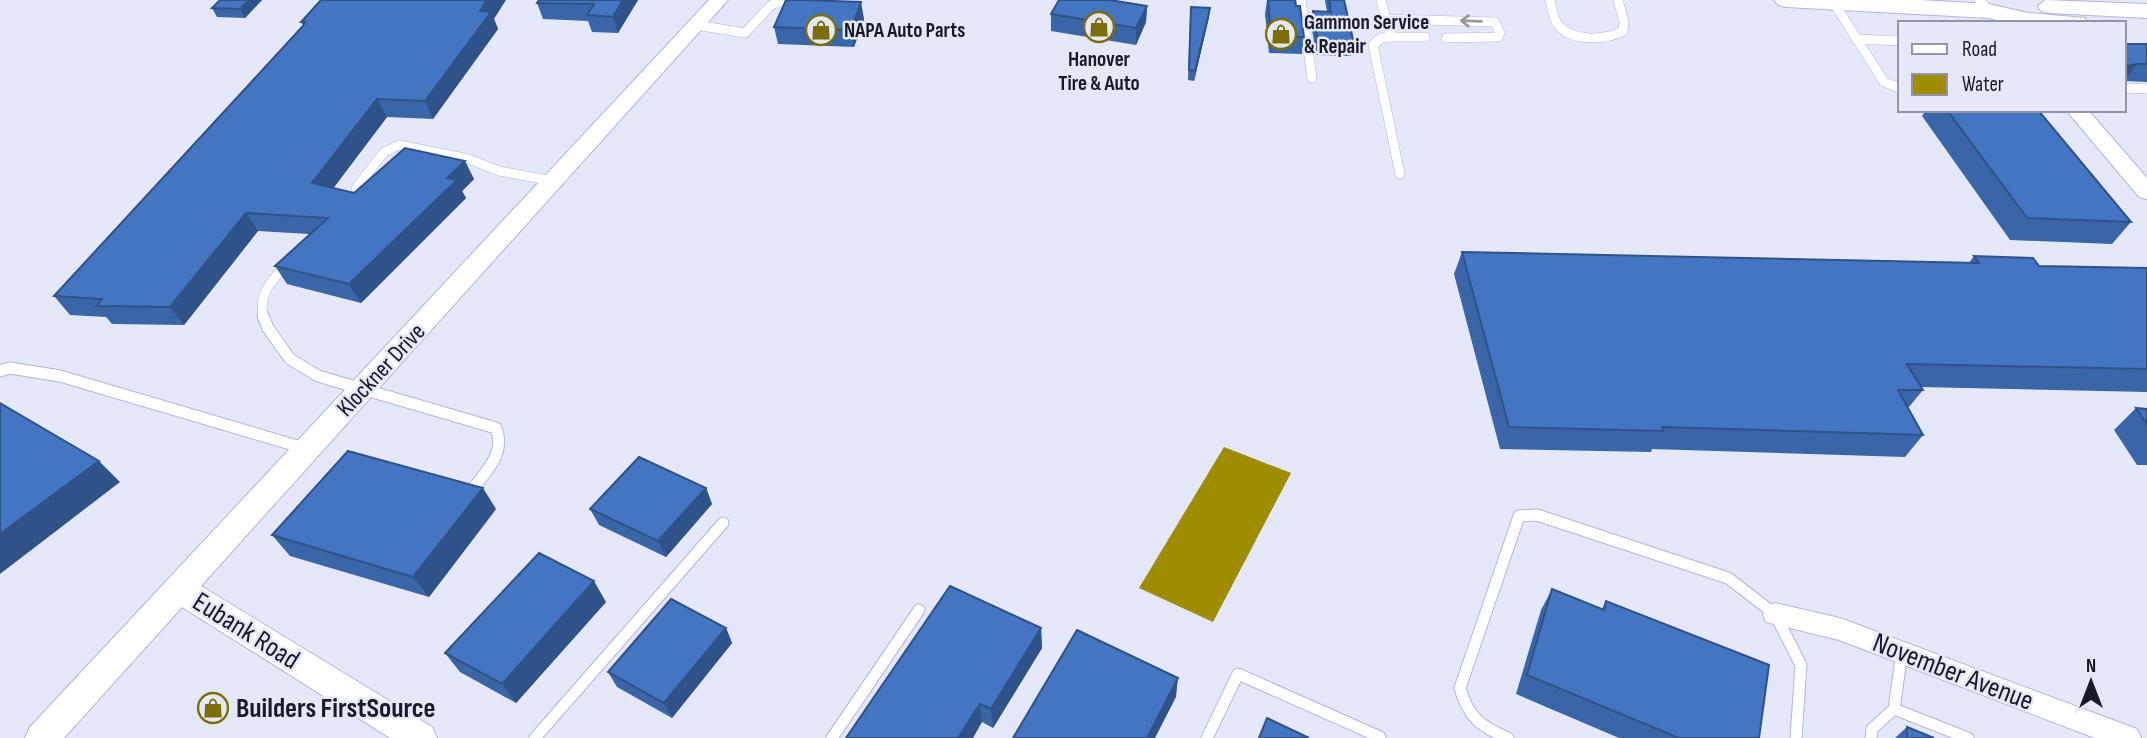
<svg xmlns="http://www.w3.org/2000/svg" width="2147" height="738" viewBox="0 0 2147 738" font-family="'Sofia Sans Condensed',sans-serif">
	<style>
		.water { fill: #a08c00 }
		.lines { fill: none; stroke-linecap: round; stroke-linejoin: round }
		.service-far1-casing { stroke: #b0b5e1; stroke-width: 10 }
		.service-casing { stroke: #b0b5e1; stroke-width: 13 }
		.minor-casing { stroke: #b0b5e1; stroke-width: 2 }
		.tertiary-casing { stroke: #b0b5e1; stroke-width: 2 }
		.primary-casing { stroke: #b0b5e1; stroke-width: 2 }
		.service-far1 { stroke: #fff; stroke-width: 9 }
		.service { stroke: #fff; stroke-width: 11 }
		.minor { fill: #fff; fill-rule: evenodd }
		.tertiary { fill: #fff; fill-rule: evenodd }
		.primary { fill: #fff; fill-rule: evenodd }
		.wall { fill: #3a65a7 }
		.shaded-wall { fill: #2f5288 }
		.building { fill: #4375c2; stroke: #2f5288; stroke-width: 2 }
		.oneway { stroke: #97989f }
		.labels { text-anchor: middle; dominant-baseline: central; stroke-width: 5; stroke-linejoin: round; paint-order: stroke }
		.far-poi-label { font-size: 21px; font-weight: bold; fill: #181929; stroke: #e5e8fb; text-anchor: start }
		.street-label { font-size: 24px; fill: #181929; stroke: #e5e8fb }
		.near-street-label { font-size: 28px; fill: #181929; stroke: #e5e8fb }
		.near-poi-label { font-size: 28px; font-weight: bold; fill: #181929; stroke: #e5e8fb; text-anchor: start }
	</style>
	<rect width="100%" height="100%" fill="#e5e8fb"/>
	<path class="water" d="M1224,447L1291,473L1213,622L1139,588Z"/>
	<g class="lines">
		<g class="service-far1-casing">
			<path id="service-far1" d="M1301,0L1312,78
				M1381,0L1391,37H1425
				M1550,0C1552,8 1553,20 1559,26C1573,42 1606,40 1623,31L1624,22L1618,0
				M1979,0L1989,11
				M1834,3L1884,82L1900,88
				M1386,19L1495,22L1500,33L1498,37L1446,38
				M696,25L745,33L771,5L786,0
				M1391,37L1381,38L1373,45L1400,174
				M1856,39L1900,41
				M2124,88L2147,89
				M356,188L384,152L399,145L469,159L499,171L553,181
				M264,318C256,295 274,279 287,263"/>
		</g>
		<g class="service-casing">
			<path id="service" d="M263,316L268,328L290,359L318,376L496,428C506,454 486,471 471,491
				M0,371L10,368L60,376L304,448
				M1902,652L1894,709L1968,738
				M535,738L723,523
				M832,738L919,610
				M1207,738L1238,674L1380,737
				M1508,738C1481,727 1468,717 1460,688L1519,516L1537,515L1728,578L1775,614L1801,665L1796,738
				M1871,738L1872,729L1894,709"/>
		</g>
		<g class="minor-casing">
			<path id="minor" d="M1775,603L1840,618L2137,729L2141,738H2095L1839,640L1766,622L1763,614L1766,606Z"/>
		</g>
		<g class="tertiary-casing">
			<path id="tertiary" d="M709,0H728L201,586L432,727L437,738H390L182,607L64,738H25L30,727Z
				M2066,110H2088L2147,178V199L2139,197Z"/>
		</g>
		<g class="primary-casing">
			<path id="primary" d="M1774,0H1920L1989,4L2028,13L2085,18L2088,23H2008L1989,18L1786,7L1778,5Z
				M2045,0L2147,4V18L2050,13L2041,11L2038,6Z"/>
		</g>
		<use href="#service-far1" class="service-far1"/>
		<use href="#service" class="service"/>
		<use href="#minor" class="minor"/>
		<use href="#tertiary" class="tertiary"/>
		<use href="#primary" class="primary"/>
	</g>
	<path class="wall" d="M220,0H262L245,18L217,17L212,8Z
		M539,0H638L618,33L592,32L588,21L543,19L537,3Z
		M1267,0H1295L1304,37L1302,54L1269,53L1265,14Z
		M1325,0H1344L1354,44L1351,56L1316,55L1311,23L1313,11L1327,12Z
		M1147,6L1146,22L1136,45L1051,31V14Z
		M1210,8L1209,17L1194,81L1188,80L1190,16Z
		M494,19L498,29L433,119L387,117L333,188L354,193L474,179L462,191L466,198L361,303L287,284L275,266L309,234L258,231L184,325L112,324L106,317L70,315L54,296L303,25L301,22Z
		M864,19L854,47L778,44L774,27Z
		M2124,44H2147V82L2124,81Z
		M1926,110H2038L2131,222L2112,244L2010,240L1922,116Z
		M1462,252L1969,263L1974,256L2039,266L2147,268V392L1920,387L1923,390L1908,408L1923,435L1905,457L1652,449L1651,452L1500,449L1454,274Z
		M2136,408L2147,409V465H2137L2114,430Z
		M706,488L712,504L666,557L599,525L590,509Z
		M496,509L429,597L290,556L272,535Z
		M1552,589L1602,609L1606,601L1759,738H1619L1516,694L1541,610Z
		M606,602L516,703L460,672L445,653Z
		M726,628L732,643L672,718L617,687L608,672Z
		M1041,628L1042,648L993,728L982,722L846,738Z
		M1907,727L1934,738H1895Z"/>
	<path class="shaded-wall" d="M249,0H262L245,18L240,9Z
		M487,0H506L494,19L498,29L433,119L425,101Z
		M623,0H638L618,33L613,17Z
		M861,2L864,19L854,47L851,30Z
		M1147,6L1146,22L1136,45V28Z
		M1210,8L1209,17L1194,81L1195,71Z
		M2137,64L2124,81V70L2127,66Z
		M377,99L387,117L323,202L312,183Z
		M465,161L474,179L462,191L466,198L361,303L349,284L447,178Z
		M246,213L258,231L184,325L170,307Z
		M99,461L120,482L0,574V534Z
		M483,488L496,509L429,597L413,577Z
		M706,488L712,504L666,557L658,541Z
		M594,581L606,602L516,703L502,684Z
		M726,628L732,643L672,718L664,703Z
		M1041,628L1042,648L993,728L991,709Z
		M1178,678L1176,697L1155,738H1147Z
		M980,704L982,722L973,738H958Z"/>
	<path class="building" d="M220,0H249L240,9L212,8Z
		M321,0H487L480,11L491,12L425,101L377,99L312,183L354,193L405,148L465,161L447,178L457,180L349,284L275,266L328,218L246,213L170,307L96,306L102,299L54,296L303,26L305,22H301Z
		M539,0H623L613,17L587,15L594,4L537,3Z
		M786,0H805L861,2L851,30L774,27Z
		M1059,0H1110L1147,6L1136,28L1051,14Z
		M1268,0H1295L1296,6H1300L1304,37L1271,36Z
		M1329,0H1344L1354,44L1318,43L1313,11L1331,12Z
		M1191,7L1210,8L1195,71L1189,70Z
		M2124,44H2147V64H2137L2127,66L2124,62Z
		M1947,110H2038L2131,222L2027,218Z
		M1462,252L1979,263L1974,256L2033,258L2039,266L2147,268V369L1907,364L1923,390H1898L1923,435L1662,427L1663,431L1509,427Z
		M0,403L99,461L0,534Z
		M2136,408L2147,409V424Z
		M348,451L483,488L413,577L272,535Z
		M639,457L706,488L658,541L590,509Z
		M539,553L594,581L502,684L445,653Z
		M950,586L1041,628L991,709L980,704L958,738H846Z
		M1552,589L1604,610L1606,601L1769,665L1759,738H1679L1527,675Z
		M671,599L726,628L664,703L608,672Z
		M1077,630L1178,678L1147,738H1013Z
		M1267,718L1309,738H1259Z
		M1907,727L1934,738H1907Z"/>
	<defs><path id="oneway-shaft" d="M-6 0H5M1.5-3L5.5 0L1.5 3" fill="none" stroke-width="1.6" stroke-linecap="round" stroke-linejoin="round" transform="scale(1.75)"/></defs>
	<use class="oneway" href="#oneway-shaft" transform="translate(1471 21) rotate(-178)"/>
	<defs>
		<g id="shop-ring" transform="scale(1.575)"><circle r="9.5" fill="#e5e8fb" stroke="#7d6d08" stroke-width="1.5"/><path d="M-5-2.5h2.3a2.7 3.5 0 0 1 5.4 0H5L5.5 6h-11ZM-1.5-2.5h3a1.5 2.3 0 0 0-3 0Z" fill="#7d6d08"/></g>
	</defs>
	<g fill-rule="evenodd">
		<use href="#shop-ring" x="1099" y="27"/>
		<use href="#shop-ring" x="821" y="30"/>
		<use href="#shop-ring" x="1281" y="34"/>
		<use href="#shop-ring" x="213" y="708"/>
	</g>
	<g class="labels">
		<g class="far-poi-label">
			<text x="1304" y="22">Gammon Service<tspan x="1304" dy="24">&amp; Repair</tspan></text>
			<text x="844" y="30">NAPA Auto Parts</text>
			<text x="1099" y="59" text-anchor="middle">Hanover<tspan x="1099" dy="24">Tire &amp; Auto</tspan></text>
		</g>
		<g class="street-label">
			<text transform="translate(381 370) rotate(-47)">Klockner Drive</text>
		</g>
		<g class="near-street-label">
			<text transform="translate(246 631) rotate(32)">Eubank Road</text>
			<text transform="translate(1953 672) rotate(21)">November Avenue</text>
		</g>
		<g class="near-poi-label">
			<text x="236" y="708">Builders FirstSource</text>
		</g>
	</g>
	<rect x="1898" y="21" width="228" height="91" fill="#e5e8fb" stroke="#9395a7" stroke-width="2"/>
	<rect x="1912" y="44" width="35" height="10" fill="#ffffff" stroke="#9395a7" stroke-width="2"/>
	<text x="1962" y="56" font-size="21" fill="#181929">Road</text>
	<rect x="1912" y="74" width="35" height="21" fill="#a08c00" stroke="#9395a7" stroke-width="2"/>
	<text x="1962" y="91" font-size="21" fill="#181929">Water</text>
	<g transform="translate(2091 682)" stroke="#e5e8fb" stroke-width="5" paint-order="stroke">
	<path d="M0-5L12 26L0 18L-12 26Z" fill="#181929"/>
	<text y="-10" font-size="19" font-weight="bold" text-anchor="middle" fill="#181929">N</text>
	</g>
</svg>
